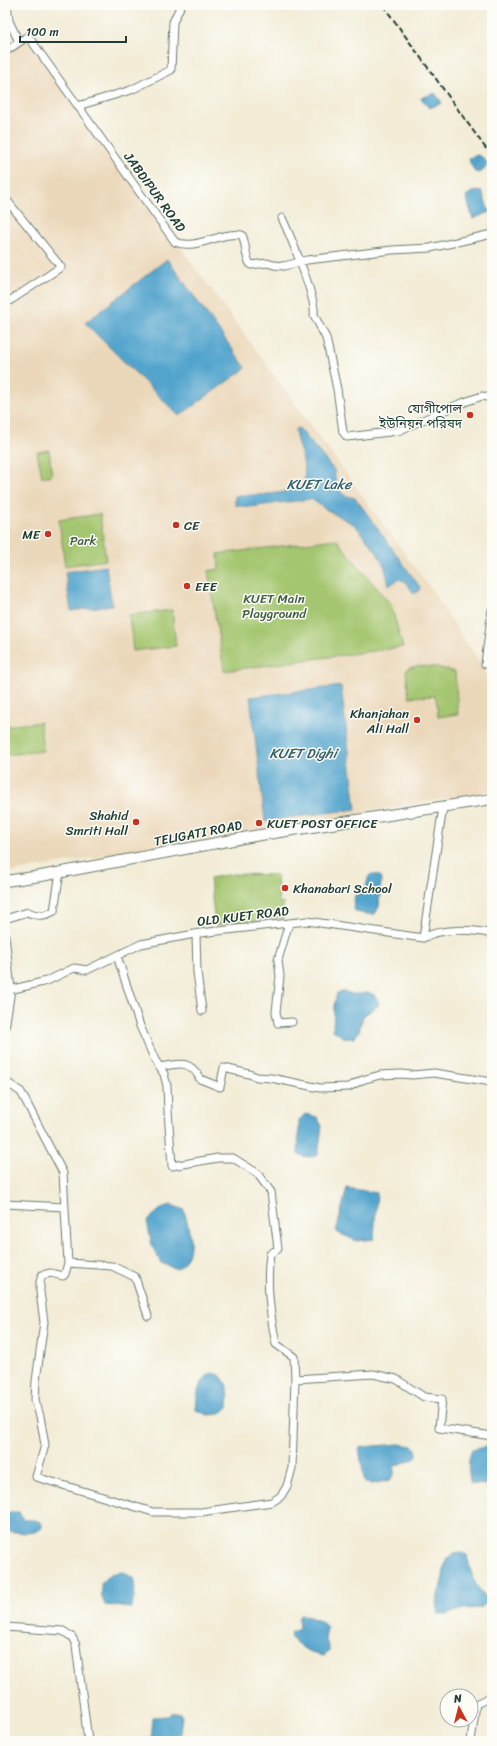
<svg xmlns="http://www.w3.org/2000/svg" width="497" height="1746" viewBox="0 0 497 1746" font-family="Sriracha,'Noto Sans Bengali',sans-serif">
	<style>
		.built { fill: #ebd8ba }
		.green { fill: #a5c66f; stroke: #628252 }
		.water { fill: #53a4cd; stroke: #397080 }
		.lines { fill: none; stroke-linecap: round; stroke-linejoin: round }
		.minor-casing { stroke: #697b6d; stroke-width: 9 }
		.secondary-casing { stroke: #697b6d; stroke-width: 12 }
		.minor { stroke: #fff; stroke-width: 7 }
		.secondary { stroke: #fff; stroke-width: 10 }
		.rail { stroke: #1f3d34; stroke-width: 2; stroke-dasharray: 6 3; stroke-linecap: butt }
		.poi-dot { fill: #c8321e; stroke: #fdfcf7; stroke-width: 1.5 }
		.labels { text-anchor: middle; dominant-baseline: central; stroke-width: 3; stroke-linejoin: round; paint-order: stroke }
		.street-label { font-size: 13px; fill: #1f3d34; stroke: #fdfcf7 }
		.poi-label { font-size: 13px; fill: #1f3d34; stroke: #fdfcf7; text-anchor: end }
		.park-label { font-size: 13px; fill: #405f43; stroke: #fdfcf7 }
		.water-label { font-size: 14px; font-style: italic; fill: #31616a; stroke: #fdfcf7 }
	</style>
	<rect width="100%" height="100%" fill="#fdfcf7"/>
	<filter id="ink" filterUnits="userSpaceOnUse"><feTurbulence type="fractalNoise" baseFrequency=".025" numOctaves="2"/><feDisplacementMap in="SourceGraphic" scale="8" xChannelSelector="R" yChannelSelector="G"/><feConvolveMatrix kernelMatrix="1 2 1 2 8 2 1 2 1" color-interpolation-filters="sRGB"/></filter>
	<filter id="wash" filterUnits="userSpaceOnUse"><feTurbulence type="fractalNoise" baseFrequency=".012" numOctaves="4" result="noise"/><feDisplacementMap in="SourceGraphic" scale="16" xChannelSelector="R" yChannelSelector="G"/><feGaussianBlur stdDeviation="0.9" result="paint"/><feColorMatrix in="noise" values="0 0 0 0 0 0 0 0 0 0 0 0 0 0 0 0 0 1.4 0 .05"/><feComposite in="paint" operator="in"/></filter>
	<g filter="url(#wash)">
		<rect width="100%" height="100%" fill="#f3edd8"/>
		<path class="built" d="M27,38L433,592L492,681V791L5,873V54Z"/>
		<path class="green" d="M49,450L52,475L42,477L37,452Z
			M100,514L106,560L65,566L59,520Z
			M336,539L391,605L403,647L224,671L208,571L219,569L218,554Z
			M172,610L176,646L133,651L129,615Z
			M418,666L437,667L455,672L458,714L438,717L436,698L434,696L409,697L406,672L408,668Z
			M40,722L43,751L5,755V726Z
			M233,874L277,875L279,903H283L284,918L215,925L210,878Z"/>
		<path class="water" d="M435,93L442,103L429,108L421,98Z
			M477,155L482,157L487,163L485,169L479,173L475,172L470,163L469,158Z
			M482,191L489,212L473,219L466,196L472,192Z
			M167,259L246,368L179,416L85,323Z
			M299,428L334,470L336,484L340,491L344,495L355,498L366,512L420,587L419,591L414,594L406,582L399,579L389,586L385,568L376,551L355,525L327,510L311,499L249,507L235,505V496C249,495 296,495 303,483C305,479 305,472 304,468C303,454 296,444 295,429Z
			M106,566L112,605L71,611L65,572Z
			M341,686L356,809L265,821L250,697Z
			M371,874L379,875L381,879L379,907L375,914C367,914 360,915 353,909L355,895L365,892L368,878Z
			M344,991C347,992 350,994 353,994C365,995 375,987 379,1005L363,1016L359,1032L354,1038L343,1037L333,1030L334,1006L337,993Z
			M305,1114L317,1117L322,1126L318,1155C310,1158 305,1157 298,1154L299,1120Z
			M347,1188L377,1193L374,1239L357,1241L336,1232Z
			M172,1205L184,1210C190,1232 197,1253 177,1269L161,1263L152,1246L147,1221L163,1207Z
			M212,1373L220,1375L226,1383L229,1397L228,1407L220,1414L208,1415L196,1410C197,1395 197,1380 212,1373Z
			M399,1444L412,1446L416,1449L417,1455L414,1459L395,1466L394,1474L390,1480L372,1484L365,1483L359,1449L361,1447Z
			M492,1445V1481L487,1485L471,1484C468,1473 467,1460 472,1450Z
			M5,1512H19L23,1520C52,1517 47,1537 17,1532C12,1532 9,1532 5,1529Z
			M462,1553L467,1555C472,1575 473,1588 491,1600L480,1608L464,1609L448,1614H438L436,1603L442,1581L446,1560L453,1554Z
			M123,1572L133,1578C136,1588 135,1599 131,1608L105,1605L102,1597L101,1583L110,1574Z
			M301,1614L320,1621L327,1627L325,1639L329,1647V1652L324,1656C321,1655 317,1655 314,1654C309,1653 293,1641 290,1637L292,1632L299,1629L298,1618Z
			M172,1713H180L182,1717L179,1741H151L153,1717L168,1716Z"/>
	</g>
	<g filter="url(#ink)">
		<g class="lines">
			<g class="minor-casing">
				<path id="minor" d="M7,5L9,21L19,42
					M5,52L28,36L175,242C197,251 220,231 242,235C247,245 244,257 251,265L267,263L274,265L284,266L307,260L392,250L430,248L492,234
					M78,106L131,90L171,70L173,22L181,5
					M5,198L61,267L5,304
					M282,218C290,235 317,300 314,315L326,338L337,389L343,432L347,437L398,431L459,404L482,396L492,398
					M485,664L492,610
					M5,919L28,912C38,917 45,916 54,911L60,872
					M289,923L278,960L280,976L276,1012L278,1023L292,1022
					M196,934L197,972L202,1011
					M5,936L11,990L5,1028
					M423,938L443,807
					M117,956L140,1026L155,1060L164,1074L167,1086L168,1111L172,1166L218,1158H233L257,1173L271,1192L278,1249L270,1254C266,1285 270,1314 276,1344L294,1357L295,1379L373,1374L396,1379L424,1397L442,1399L439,1428L492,1436
					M5,991L47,981L74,968L87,970L141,944L200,933L307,921L423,938C440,928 473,929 492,934
					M160,1067C179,1063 191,1060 200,1079L220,1087L224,1068L249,1074L257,1077L271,1078L320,1088L349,1087L362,1080L380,1075L401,1074L412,1075L434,1073L492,1082
					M5,1081L21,1092L63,1173L68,1263L112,1266L135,1277L148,1316
					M5,1204L65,1207
					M68,1263L65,1274L63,1276L51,1273L42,1275L40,1282V1292L44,1322L36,1381L35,1400L40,1416L45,1445L36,1477L153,1512H201L272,1502L281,1496L287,1486L292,1468L295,1379
					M5,1627L63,1631L72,1637L76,1645L88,1741
					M471,1741L476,1704L492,1696"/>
			</g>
			<g class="secondary-casing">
				<path id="secondary" d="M5,881L41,876L254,836L492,799"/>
			</g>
			<use href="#minor" class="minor"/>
			<use href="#secondary" class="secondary"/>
			<path class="rail" d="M383,5L492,157"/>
		</g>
	</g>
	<g class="poi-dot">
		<circle cx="470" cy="415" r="4"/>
		<circle cx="176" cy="525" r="4"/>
		<circle cx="48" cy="534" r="4"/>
		<circle cx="187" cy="586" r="4"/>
		<circle cx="417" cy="720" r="4"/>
		<circle cx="136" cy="822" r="4"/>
		<circle cx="259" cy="823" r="4"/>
		<circle cx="285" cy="888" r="4"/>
	</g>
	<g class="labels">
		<g class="street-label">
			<text transform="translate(155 192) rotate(54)">JABDIPUR ROAD</text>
			<text transform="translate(198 833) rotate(-11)">TELIGATI ROAD</text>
			<text transform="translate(243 916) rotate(-7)">OLD KUET ROAD</text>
		</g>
		<g class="poi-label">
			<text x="462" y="408">যোগীপোল<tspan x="462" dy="15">ইউনিয়ন পরিষদ</tspan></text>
			<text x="184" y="525" text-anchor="start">CE</text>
			<text x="40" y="534">ME</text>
			<text x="195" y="586" text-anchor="start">EEE</text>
			<text x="409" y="713">Khanjahan<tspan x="409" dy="15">Ali Hall</tspan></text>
			<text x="128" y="815">Shahid<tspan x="128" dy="15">Smriti Hall</tspan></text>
			<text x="267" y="823" text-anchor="start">KUET POST OFFICE</text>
			<text x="293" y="888" text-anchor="start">Khanabari School</text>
		</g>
		<g class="park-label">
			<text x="83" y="540">Park</text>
			<text x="274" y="598">KUET Main<tspan x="274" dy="15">Playground</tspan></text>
		</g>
		<g class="water-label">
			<text x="319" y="484">KUET Lake</text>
			<text x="303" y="753">KUET Dighi</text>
		</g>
	</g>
	<rect width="497" height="1746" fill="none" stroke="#fdfcf7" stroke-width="20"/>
	<g transform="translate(459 1708) rotate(353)"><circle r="19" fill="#fdfcf7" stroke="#a4b0a9"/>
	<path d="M0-3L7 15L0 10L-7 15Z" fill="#c8321e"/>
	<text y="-6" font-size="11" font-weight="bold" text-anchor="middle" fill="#1f3d34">N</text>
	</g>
	<path d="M20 36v6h106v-6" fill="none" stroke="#1f3d34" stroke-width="2"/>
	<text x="26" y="36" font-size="12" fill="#1f3d34" stroke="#fdfcf7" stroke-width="3" paint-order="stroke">100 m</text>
</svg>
